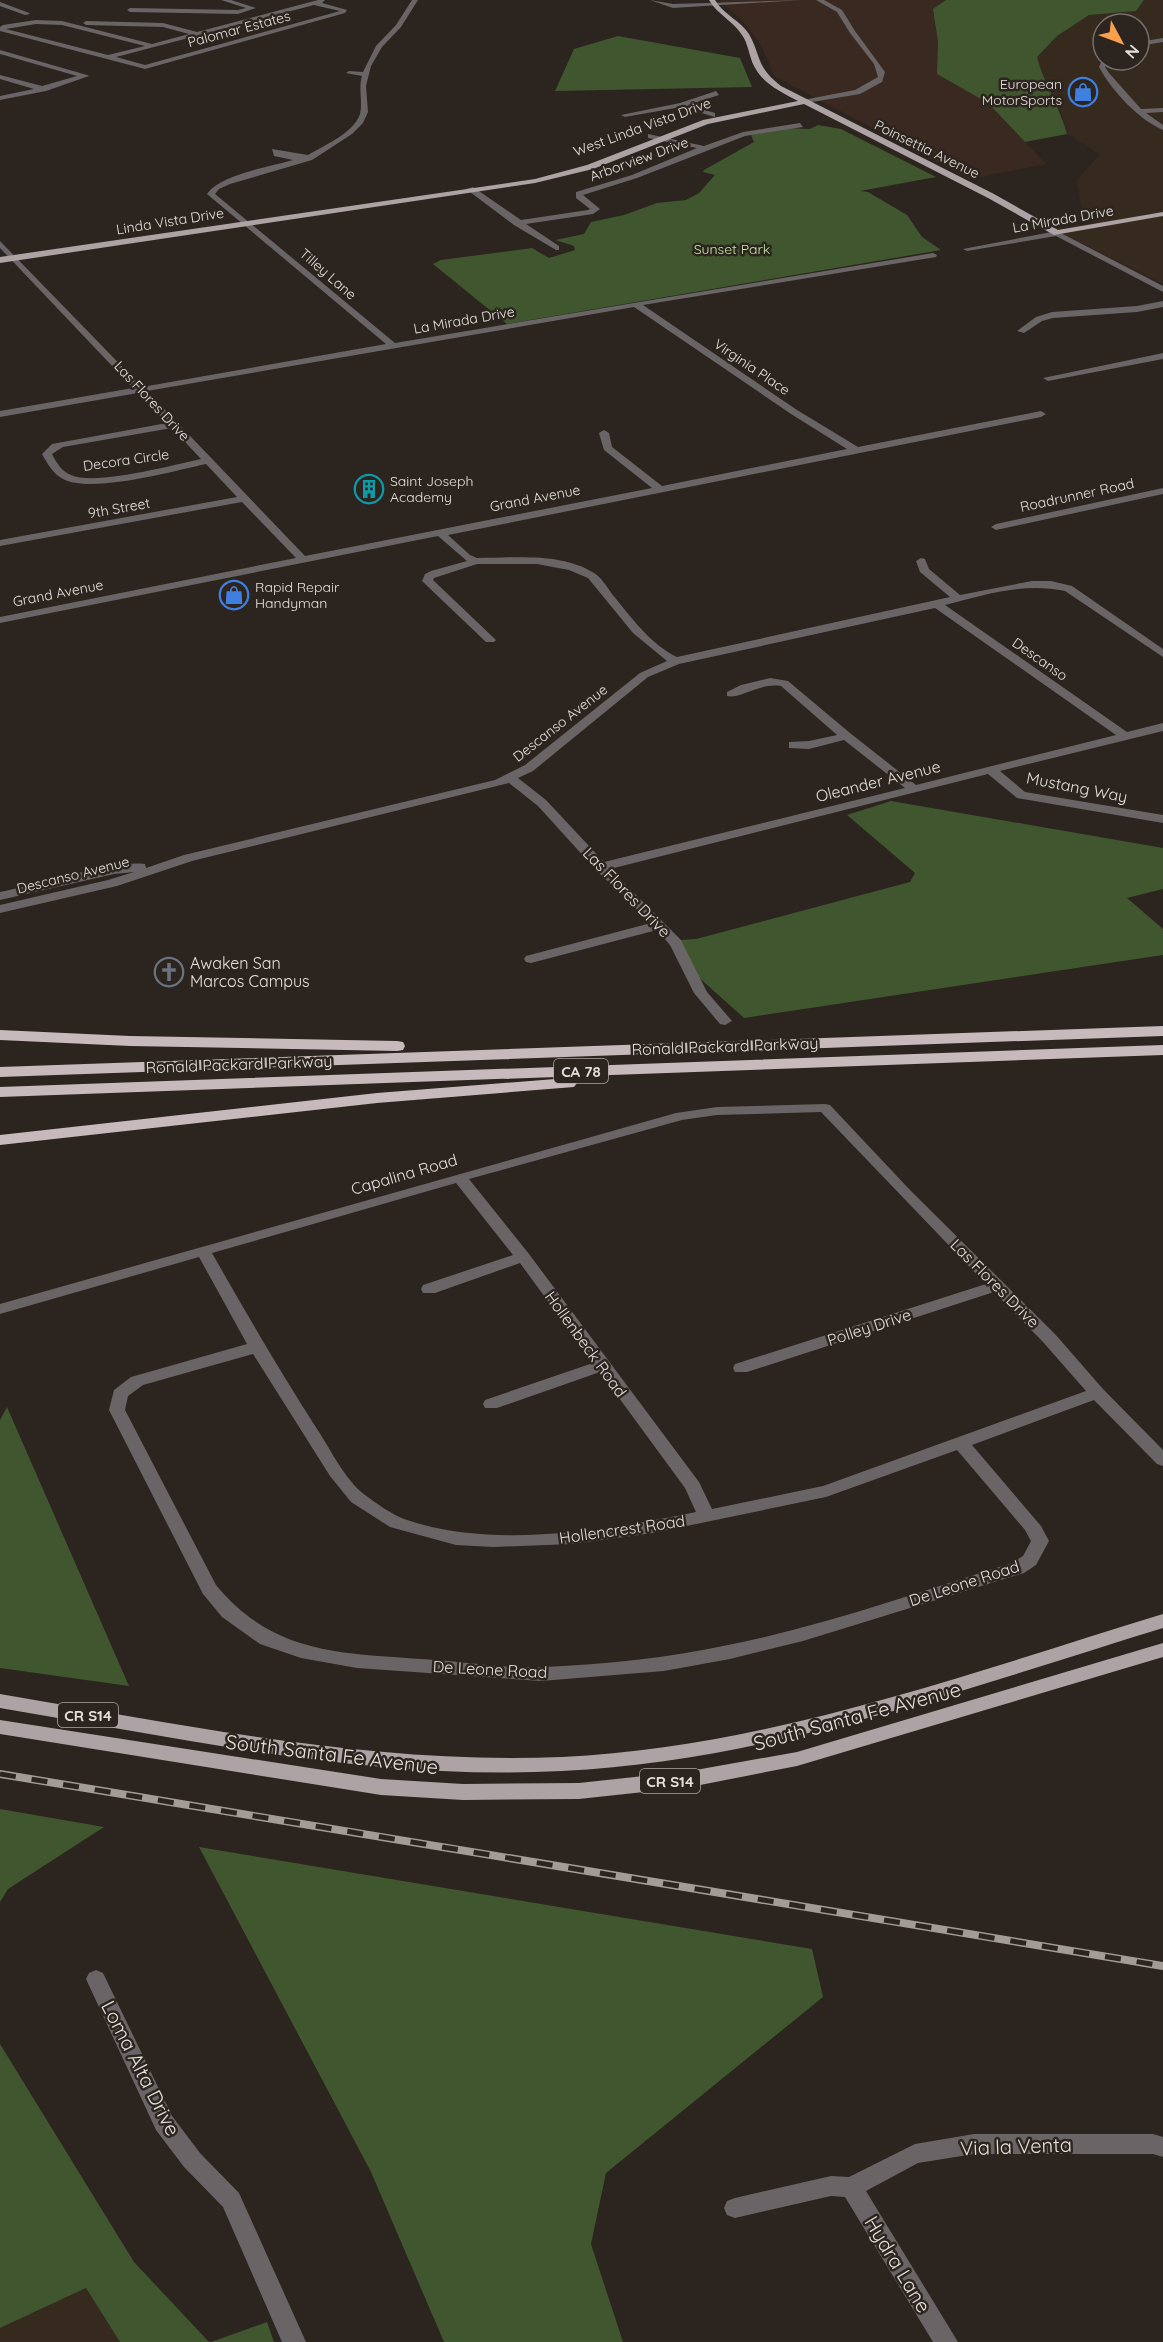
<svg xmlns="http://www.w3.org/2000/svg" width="1163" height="2342" viewBox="0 0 1163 2342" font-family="Quicksand,sans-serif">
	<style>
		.commercial { fill: #3a2920 }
		.built { fill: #362a1f; fill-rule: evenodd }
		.green { fill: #40562f }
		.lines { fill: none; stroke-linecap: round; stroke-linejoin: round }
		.minor { fill: #696465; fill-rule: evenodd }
		.major { fill: #ada2a4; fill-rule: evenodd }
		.highway { fill: #c8babc; fill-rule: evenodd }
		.rail-casing { stroke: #a29c97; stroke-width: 8 }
		.rail { stroke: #2c241e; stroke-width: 5; stroke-dasharray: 16; stroke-linecap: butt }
		.labels { text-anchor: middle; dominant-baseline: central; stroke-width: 5; stroke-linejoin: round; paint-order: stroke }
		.far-street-label { font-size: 14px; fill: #e5e0dc; stroke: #2c241e }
		.far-poi-label { font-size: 14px; fill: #e5e0dc; stroke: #2c241e; text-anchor: start }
		.far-park-label { font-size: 14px; fill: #bfeaa0; stroke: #2c241e }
		.shield { fill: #2c241e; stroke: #aea8a3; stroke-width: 1.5 }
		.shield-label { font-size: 15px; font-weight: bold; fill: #e5e0dc }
		.street-label { font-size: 16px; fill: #e5e0dc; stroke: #2c241e }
		.poi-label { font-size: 16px; fill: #e5e0dc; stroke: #2c241e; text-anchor: start }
		.near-street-label { font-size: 20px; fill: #e5e0dc; stroke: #2c241e }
	</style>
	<rect width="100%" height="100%" fill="#2c241e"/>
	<path class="commercial" d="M719,0H946L933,10L938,42V74L988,103L1046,164L969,179L774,76L761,45L742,20Z"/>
	<path class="built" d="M1144,0H1163V284L1053,229L1094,223L1081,207L1077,180L1100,154L1067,134L1062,115L1044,80L1037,57L1057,36L1089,15L1136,11ZM1103,24H1139V60H1103Z
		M86,2288L120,2342H0V2328Z"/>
	<path class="green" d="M946,0H1144L1136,11L1089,15L1057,36L1037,57C1044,84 1060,107 1067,134L1025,142L988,103L937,74L938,42L933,9Z
		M618,36L740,58L752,87L555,91L574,49Z
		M818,125L841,129L936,177L860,191L868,192L907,215L922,237L941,250L507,324L433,264L441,260L532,248L549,258L575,250L574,246L555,240L584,234L591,222L624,215L657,203L686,200L699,193L715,175L703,172L704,170L754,142L751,135L783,128L810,129Z
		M891,801L1163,848V889L1127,898L1163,929V955L744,1018L686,966L667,941L696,939L910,882L915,873L847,815Z
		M7,1407L129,1686L0,1668V1420Z
		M0,1809L104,1827L8,1889L0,1902Z
		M199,1847L812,1949L823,1997L606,2173L591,2244L623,2342H444L371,2172Z
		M0,2044L134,2262L209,2342H120L86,2288L0,2328Z
		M267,2322L274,2342H211Z"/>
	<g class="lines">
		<path class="minor" d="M221,0H231L256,8L238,14L130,12L127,10L130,8L238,10L246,8Z
			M318,0H325L322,3L347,10L345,13L145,69L0,31V27L3,25L36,20L62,21L152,44L189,34L163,27L86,25L83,23L86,21L163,23L197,32ZM314,5L340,11L145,65L116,57ZM36,24L62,25L145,46L108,55L6,29Z
			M412,0H418L401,27L382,47L371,66L366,86L368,112L363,123L352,134L312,160L230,184L219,189L215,194L395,343L933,253L937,255L936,257L643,305L797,410L858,447L1041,411L1046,414L1041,417L448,535L470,555L477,558C514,558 561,552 594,573C601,577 607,587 612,594C631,617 650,644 677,657L950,597L920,572L916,561L921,558L925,559L929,569L960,595L1032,581H1051L1072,586L1163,649V657L1065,591C1024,582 984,595 945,605L1127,732L1163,723V731L1000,771L1025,792L1163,815V823L1017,798L988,774L610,869L681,940L707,992L732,1021L725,1025L720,1024L694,993L670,945L657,930L531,963L526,962L524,959L526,956L651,923L596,870L538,806L509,783L192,861L117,886L0,913V905L108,880L134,872L114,874L0,900V892C29,886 121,859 145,864L146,868L184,855L495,780L525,765L640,673L667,661L633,633L588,578L569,570L537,564H477L434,578L433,580L496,640L494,642H486L422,581L425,574L431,571L467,561L438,536L0,623V617L296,558L242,502L0,546V540L237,497L206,464C174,471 91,494 63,479C53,474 47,463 42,454L52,444L167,423L138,393L0,417V411L133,388L0,248V241L142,387L386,344L207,194C221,174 270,167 293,160L274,156L272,149L308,155C323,146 354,133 360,114C363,102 358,89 362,76L346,73L349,71L363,72L376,46L396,25ZM634,307L791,414L847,449L662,486L612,447L609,433L604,430L599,433L604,450L652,488L305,556L147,391ZM172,428L201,459C173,465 95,486 71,475C62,472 56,462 52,454L63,447ZM935,608L1116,735L916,785L850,733L788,681L770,678L741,685L727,692V696C741,699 758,683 781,686L837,735L809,741L789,742V748L809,749L844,740L905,788L604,862L546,800L518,778L533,771L648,677L679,664Z
			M650,0L673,4L802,0L673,8Z
			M816,0H824L842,10L855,31L885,72L882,82L860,94L800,104L803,100L855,90L878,77L874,64L850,33L837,12Z
			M0,2L29,13L30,14L25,15L0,6Z
			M1163,38V42L1139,46V42Z
			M0,50L87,75L89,76L46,91L0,100V96L34,89L0,79V75L42,86L77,76L0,54Z
			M1103,58L1108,60L1105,67L1109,73L1141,109L1163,108V112L1146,113L1163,125V130C1138,119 1112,91 1099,67Z
			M716,91L719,95L688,105L715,113V117L681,107L625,117L621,115L680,103Z
			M800,123L803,127L745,136L637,178L583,195L600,209L593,214L526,224L559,246V250H556L514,225L466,189L473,187L521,220L588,210L590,209L576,198V192L632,175L697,148L648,138V134L704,146L743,132Z
			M1057,231L1163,286V292L1056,236L967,251L963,249Z
			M1163,301V307L1137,312L1053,318L1042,321L1024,333L1017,331L1036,317L1052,312L1137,306Z
			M1163,353V359L1048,381L1043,378Z
			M1163,488V494L996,530L991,527L996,524Z
			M825,1104L830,1105L910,1190L1055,1334L1103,1389L1163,1450V1466L1157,1464L1094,1400L972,1445L1041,1526L1049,1541L1036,1565L1024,1573L803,1641L730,1659L664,1671L541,1681L357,1668L301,1658L260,1644L222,1617L203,1594L109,1410L114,1390L131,1377L247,1344L199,1257L0,1314V1304L676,1113L717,1107ZM821,1112L986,1284L735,1364L733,1368L735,1372H747L994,1292L1043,1342L1086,1391L823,1486L712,1509L699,1482L529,1254L469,1179L682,1120L717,1115ZM456,1183L513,1255L423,1285L421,1289L423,1293H435L520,1263L593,1363L485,1400L483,1404L485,1408H497L600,1372L685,1488L696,1512C607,1530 492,1550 404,1519C391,1514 376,1503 365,1495C345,1480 331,1450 317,1429C280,1371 246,1313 212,1253ZM253,1354L330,1476L351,1502L390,1527L456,1545L493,1547L573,1544L653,1533L826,1497L957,1450L1025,1530L1031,1541L1023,1556L1012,1563C918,1592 824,1626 728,1645C668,1658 606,1664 544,1667C506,1669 460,1661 421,1659C339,1653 273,1654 216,1585L125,1410L128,1396L143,1385Z
			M96,1970L103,1973L172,2116L200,2153L239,2193L306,2342H282L223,2207L184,2167L156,2130L86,1979L89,1973Z
			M974,2134H1153L1163,2137V2157L1153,2154H974L918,2163L866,2191L958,2342H933L845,2197L831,2196L735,2218L727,2215L724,2208L727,2201L735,2198L831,2176L849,2177L915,2144Z"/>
		<path class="major" d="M709,0H715C723,14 741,21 749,34C762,58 756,67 781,86L994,194L1058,230L1163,212V216L1054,235L988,198L804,104L708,124L593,169L535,183L0,263V257L535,179L587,165L703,120L798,101C781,92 763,84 754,66C749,56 748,43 742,35C733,21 717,14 709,0Z
			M1163,1614V1628C967,1688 769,1761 562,1771C373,1781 185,1739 0,1708V1694C185,1725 373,1765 562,1757C768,1747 967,1674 1163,1614Z
			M1163,1643V1657L797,1766L690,1787L579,1799L463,1800L381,1795L0,1734V1720L381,1779L463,1784L579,1783L690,1771L797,1752Z"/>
		<path class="highway" d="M1163,1026V1036L0,1077V1067Z
			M0,1030L130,1036L397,1041L403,1042L405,1046L403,1050L397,1051L130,1046L0,1040Z
			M1163,1045V1055L0,1097V1087Z
			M568,1078L574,1079L577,1083L574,1087L377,1103L0,1145V1135L377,1093Z"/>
		<g class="rail-casing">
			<path id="rail" d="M0,1774L1163,1966"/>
		</g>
		<use href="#rail" class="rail"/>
	</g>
	<defs>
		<g id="shop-ring" transform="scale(1.5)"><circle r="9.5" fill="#2c241e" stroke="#3f7fe0" stroke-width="1.5"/><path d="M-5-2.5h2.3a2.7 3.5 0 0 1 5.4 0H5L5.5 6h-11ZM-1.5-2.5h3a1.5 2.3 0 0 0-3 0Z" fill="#3f7fe0"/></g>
		<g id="building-ring" transform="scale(1.5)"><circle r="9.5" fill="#2c241e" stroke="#0f9aa8" stroke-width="1.5"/><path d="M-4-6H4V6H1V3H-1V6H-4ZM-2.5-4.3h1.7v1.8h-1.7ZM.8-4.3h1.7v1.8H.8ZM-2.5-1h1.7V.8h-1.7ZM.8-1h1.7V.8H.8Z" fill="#0f9aa8"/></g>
		<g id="church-ring" transform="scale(1.5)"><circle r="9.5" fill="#2c241e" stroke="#6b7280" stroke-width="1.5"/><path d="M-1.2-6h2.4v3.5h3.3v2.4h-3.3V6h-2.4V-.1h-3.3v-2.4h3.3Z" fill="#6b7280"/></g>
	</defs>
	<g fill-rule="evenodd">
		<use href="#shop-ring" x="1083" y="92"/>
		<use href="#building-ring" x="369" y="489"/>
		<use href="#shop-ring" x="234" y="595"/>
		<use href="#church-ring" x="169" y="972"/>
	</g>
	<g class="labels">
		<g class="far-street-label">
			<text transform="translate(239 29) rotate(-15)">Palomar Estates</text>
			<text transform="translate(642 127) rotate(-20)">West Linda Vista Drive</text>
			<text transform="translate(927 149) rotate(26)">Poinsettia Avenue</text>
			<text transform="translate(639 159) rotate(-20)">Arborview Drive</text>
			<text transform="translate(1063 219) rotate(-10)">La Mirada Drive</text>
			<text transform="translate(170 221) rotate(-9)">Linda Vista Drive</text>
			<text transform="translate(328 274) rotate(41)">Tilley Lane</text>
			<text transform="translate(464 320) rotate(-10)">La Mirada Drive</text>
			<text transform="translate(752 367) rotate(34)">Virginia Place</text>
			<text transform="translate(152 401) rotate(47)">Las Flores Drive</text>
			<text transform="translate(126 460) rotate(-8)">Decora Circle</text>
			<text transform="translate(1077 495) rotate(-12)">Roadrunner Road</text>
			<text transform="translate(535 498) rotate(-11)">Grand Avenue</text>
			<text transform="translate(119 508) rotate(-10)">9th Street</text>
			<text transform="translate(58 593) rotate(-11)">Grand Avenue</text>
			<text transform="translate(1040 659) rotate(35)">Descanso</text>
			<text transform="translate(560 723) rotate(-38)">Descanso Avenue</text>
			<text transform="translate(73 875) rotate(-14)">Descanso Avenue</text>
		</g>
		<g class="far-poi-label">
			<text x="1062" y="84" text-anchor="end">European<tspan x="1062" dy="16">MotorSports</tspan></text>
			<text x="390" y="481">Saint Joseph<tspan x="390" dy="16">Academy</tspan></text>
			<text x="255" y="587">Rapid Repair<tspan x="255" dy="16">Handyman</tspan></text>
		</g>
		<g class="far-park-label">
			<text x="732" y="249">Sunset Park</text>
		</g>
		<g class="shield">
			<rect x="554" y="1059" width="54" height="24" rx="4.5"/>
			<rect x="58" y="1703" width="60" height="24" rx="4.5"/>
			<rect x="640" y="1769" width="60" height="24" rx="4.5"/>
		</g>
		<g class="shield-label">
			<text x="581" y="1071">CA 78</text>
			<text x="88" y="1715">CR S14</text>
			<text x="670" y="1781">CR S14</text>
		</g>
		<g class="street-label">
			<text transform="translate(878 781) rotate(-14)">Oleander Avenue</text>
			<text transform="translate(1077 787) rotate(11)">Mustang Way</text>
			<text transform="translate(627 892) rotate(46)">Las Flores Drive</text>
			<text transform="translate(725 1046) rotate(-2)">Ronald Packard Parkway</text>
			<text transform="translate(239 1064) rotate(-2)">Ronald Packard Parkway</text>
			<text transform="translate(404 1174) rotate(-16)">Capalina Road</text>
			<text transform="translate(995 1283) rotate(45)">Las Flores Drive</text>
			<text transform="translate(869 1327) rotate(-18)">Polley Drive</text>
			<text transform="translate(586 1344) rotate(54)">Hollenbeck Road</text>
			<text transform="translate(622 1529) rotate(-8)">Hollencrest Road</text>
			<text transform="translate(964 1583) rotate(-18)">De Leone Road</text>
			<text transform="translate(490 1669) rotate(3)">De Leone Road</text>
		</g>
		<g class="poi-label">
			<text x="190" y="963">Awaken San<tspan x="190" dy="18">Marcos Campus</tspan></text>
		</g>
		<g class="near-street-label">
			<text transform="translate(857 1716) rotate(-15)">South Santa Fe Avenue</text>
			<text transform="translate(332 1754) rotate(7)">South Santa Fe Avenue</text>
			<text transform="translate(141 2068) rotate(63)">Loma Alta Drive</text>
			<text transform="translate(1016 2146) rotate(-2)">Via la Venta</text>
			<text transform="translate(898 2264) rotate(59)">Hydra Lane</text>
		</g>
	</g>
	<g transform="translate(1121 42) rotate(131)"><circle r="28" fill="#2c241e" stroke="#766f6a" stroke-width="1.5"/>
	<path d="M0-4.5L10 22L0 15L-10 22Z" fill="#f9a04d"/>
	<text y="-9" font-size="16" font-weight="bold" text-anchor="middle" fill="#e5e0dc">N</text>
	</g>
</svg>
